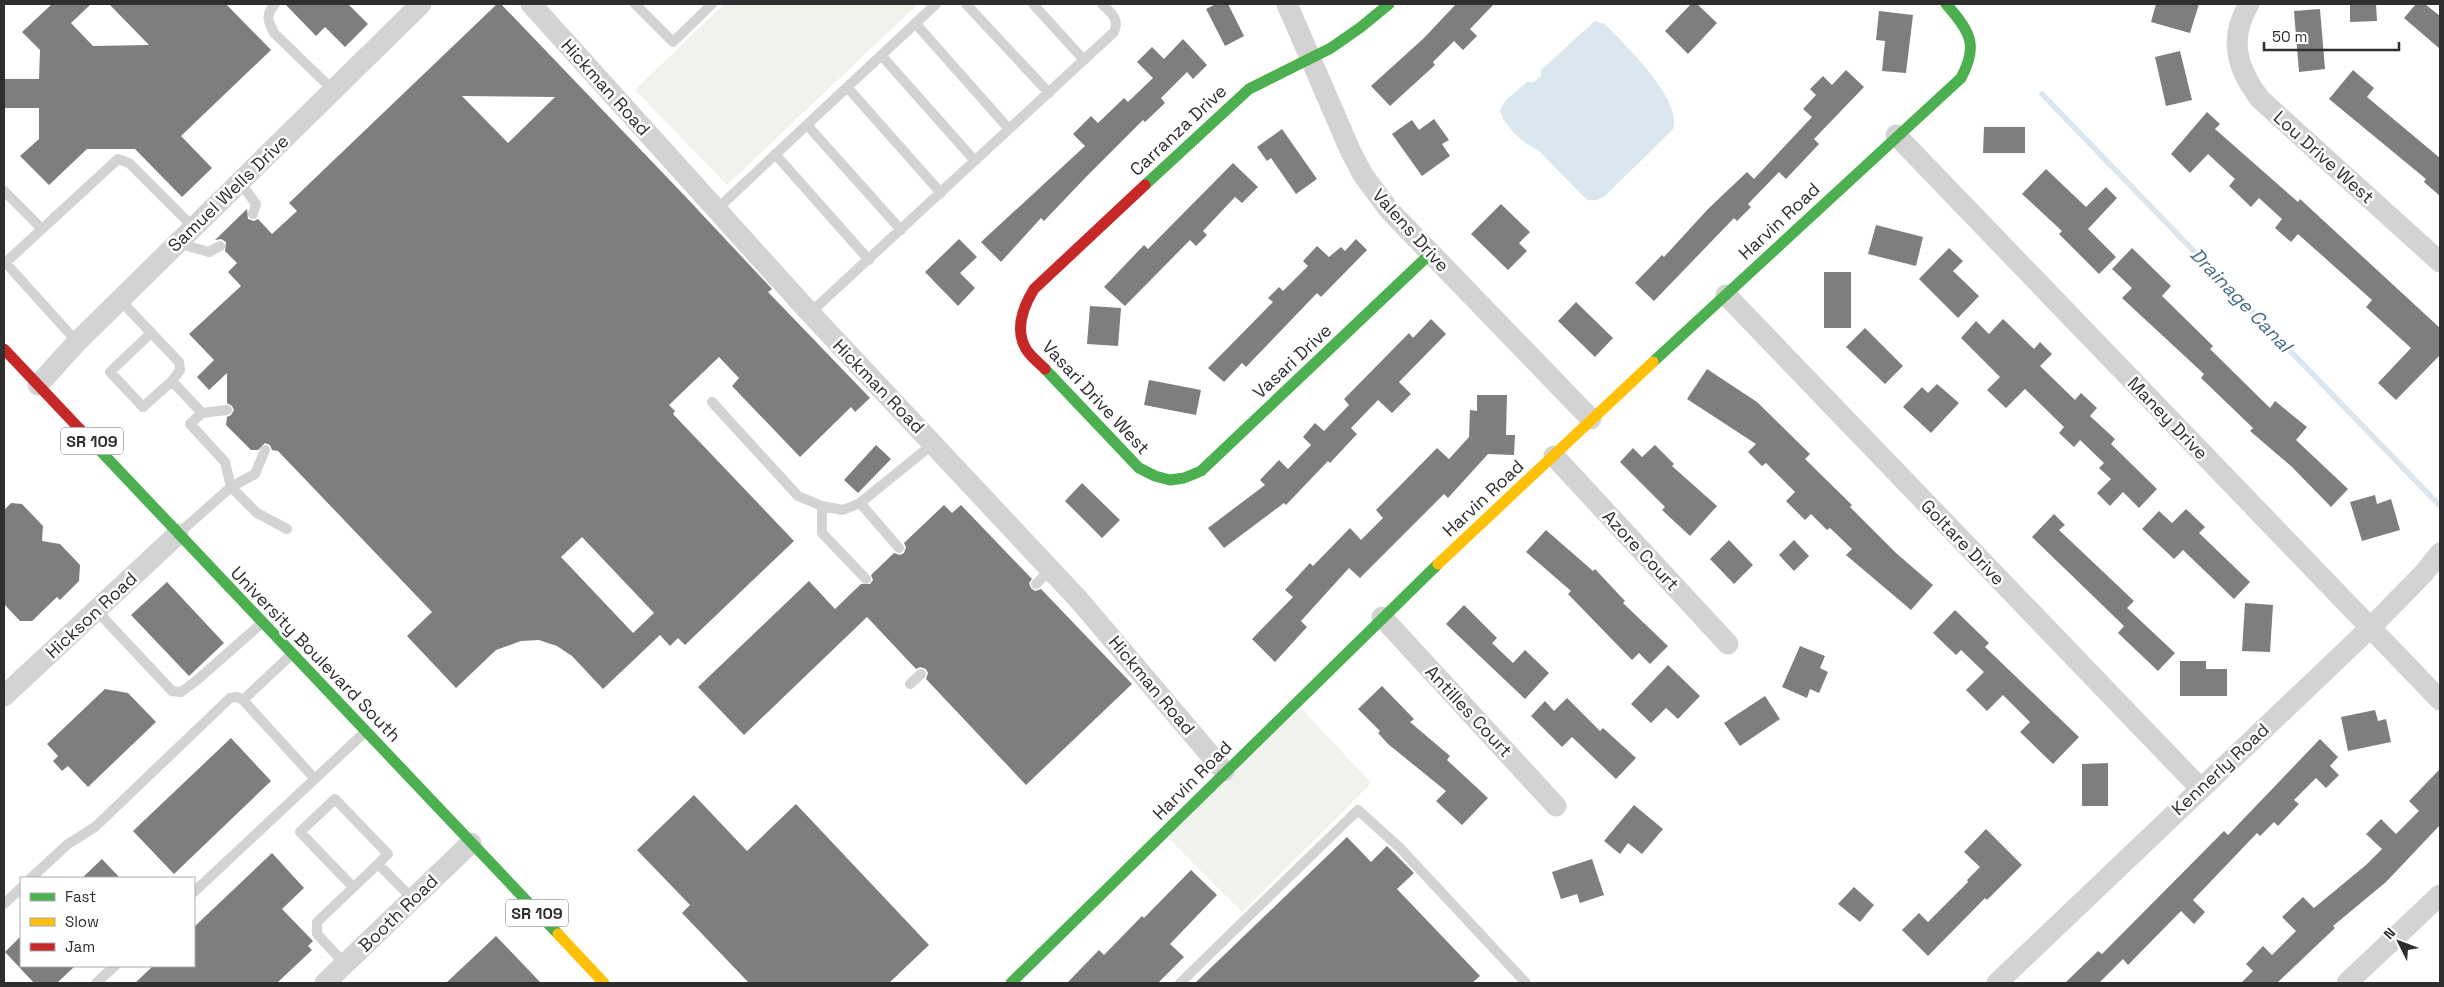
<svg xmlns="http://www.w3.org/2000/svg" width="2444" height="987" viewBox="0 0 2444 987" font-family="'Space Grotesk',sans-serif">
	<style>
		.green { fill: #f0f3ec }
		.water { fill: #dae6f0 }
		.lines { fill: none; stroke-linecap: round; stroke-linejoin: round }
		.stream { stroke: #dae6f0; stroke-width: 5.5 }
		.building { fill: #7e7e7e; fill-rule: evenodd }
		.lane { stroke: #d3d3d3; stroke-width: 10 }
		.street { stroke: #d3d3d3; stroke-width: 21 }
		.fast { stroke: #4caf50; stroke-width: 11 }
		.slow { stroke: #ffc107; stroke-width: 11 }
		.jam { stroke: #c62828; stroke-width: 11 }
		.labels { text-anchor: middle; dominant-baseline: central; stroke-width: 5; stroke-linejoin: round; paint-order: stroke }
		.shield { fill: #fff; stroke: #6d6d6d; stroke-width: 1 }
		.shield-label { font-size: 16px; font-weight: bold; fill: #2e2e2e }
		.street-label { font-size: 18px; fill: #2e2e2e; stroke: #fff }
		.water-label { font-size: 19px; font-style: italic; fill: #436b89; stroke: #fff }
	</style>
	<rect width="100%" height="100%" fill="#fff"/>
	<path class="green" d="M724,4H918L727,185L635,90Z
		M1301,708L1371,783L1242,912L1168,838Z"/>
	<path class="water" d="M1595,21L1605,24C1625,45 1683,100 1673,129L1605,196L1597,200H1587L1538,150C1524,144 1503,125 1500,110L1506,100L1527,82H1534L1541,76V70Z"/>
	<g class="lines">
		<path class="stream" d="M2042,94L2440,506"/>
	</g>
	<path class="building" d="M52,4H91L71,23L93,46L149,45L109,4H226L271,50L181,136L212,168L182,197L135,149H87L49,185L20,156L39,139V108H4V79H39L40,50L22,32Z
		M285,4H348L368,24L345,47L325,27L316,36Z
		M497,4H501L683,194L772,289L768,292L870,398L855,412L851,407L800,457L732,386L739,378L719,357L669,405L675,411L673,414L794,541L685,645L678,638L670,646L660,635L603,689L572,656L557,646L539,640L521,641L496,650L456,688L407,636L432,612L278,451L272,450L270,445L265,443L258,450H251L226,425L227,417L231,415L234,410L232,406L227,403V373L209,390L197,377L214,360L189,334L241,286L228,272L237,263L225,251L226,242L221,239L215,240L247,209L248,219L254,221L258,219L272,234L297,211L289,203ZM462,96L555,97L508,143ZM582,537L654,613L633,633L561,557Z
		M1216,4H1228L1244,36L1225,46L1206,9Z
		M1456,4H1494L1470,29L1477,36L1463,50L1454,41L1433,62L1435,65L1390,106L1371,86L1424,38Z
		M1691,4H1697L1717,23L1688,54L1665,31Z
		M2156,4H2199L2190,33L2151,22Z
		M2350,4H2376L2377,21L2350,22Z
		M2416,4H2425L2440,16V49L2404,18Z
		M2320,9L2325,69L2299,72L2294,11Z
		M1879,11L1913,15L1906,73L1882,71L1885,41L1876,40Z
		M1183,39L1207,65L1193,79L1187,72L1161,98L1165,103L1145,122L1143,120L1086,177L1044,221L1041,218L1001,262L981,242L1085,146L1073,134L1091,116L1098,123L1124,98L1128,102L1153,78L1137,62L1152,47L1164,59Z
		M2180,51L2192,100L2166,106L2155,57Z
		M1846,70L1864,87L1814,139L1819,144L1786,179L1779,172L1748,204L1751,207L1737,221L1734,218L1654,301L1635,283L1662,255L1664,257L1708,209L1747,172L1754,179L1812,117L1803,109L1816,95L1810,89L1823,76L1832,85Z
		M2353,70L2374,88L2367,97L2440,158V196L2424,182L2426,179L2329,99Z
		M2207,112L2220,124L2215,129L2298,202L2300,199L2440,328V355L2396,400L2378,383L2411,348L2366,307L2372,300L2298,234L2291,242L2275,228L2282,219L2259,198L2251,207L2229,186L2235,179L2208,154L2190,173L2171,154Z
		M1434,119L1449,140L1442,144L1450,156L1422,176L1392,134L1412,120L1419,130Z
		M1984,127H2025V153H1983Z
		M1282,129L1317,179L1296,194L1271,158L1267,161L1257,147Z
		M1233,163L1258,187L1242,203L1235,197L1203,231L1207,235L1196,246L1190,240L1125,306L1104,287L1144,245L1148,249Z
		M2046,169L2086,207L2106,187L2117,198L2088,229L2116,257L2099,274L2059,234L2062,231L2022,194Z
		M1501,204L1530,232L1519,243L1527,251L1508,270L1471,234Z
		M1876,225L1923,237L1916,266L1868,254Z
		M959,239L977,257L960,273L975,288L958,306L925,272Z
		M1356,239L1367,250L1321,297L1317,293L1246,367L1242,363L1224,382L1208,368L1273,302L1268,298L1279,287L1283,291L1308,266L1303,261L1317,246L1329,257L1341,247L1345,251Z
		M1949,248L1963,261L1953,271L1979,296L1958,318L1919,279Z
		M2132,248L2171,286L2162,296L2213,346L2210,349L2270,408L2275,401L2307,427L2296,440L2348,489L2331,507L2292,467L2250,431L2253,428L2201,378L2204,374L2122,298L2132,288L2112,269Z
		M1824,272H1851V328H1824Z
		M1576,302L1613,338L1595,357L1558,321Z
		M1090,306L1121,308L1118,346L1087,344Z
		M1431,319L1446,334L1399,382L1411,394L1392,413L1378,400L1351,428L1357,434L1330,463L1328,461L1286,505L1284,503L1224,548L1208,528L1265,485L1260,480L1279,460L1288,469L1311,445L1303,437L1315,423L1324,431L1349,405L1344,399L1409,333L1413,338Z
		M2003,319L2034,349L2040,342L2052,354L2040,366L2075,400L2081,393L2097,408L2090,416L2115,439L2111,444L2157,489L2139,508L2123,492L2110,506L2097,493L2111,479L2099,468L2104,463L2080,440L2074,447L2059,433L2064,427L2025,389L2006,408L1987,390L2000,377L1961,338L1976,321L1989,334Z
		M1865,328L1903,366L1885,384L1846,347Z
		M1707,369L1757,402L1810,454L1805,459L1852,505L1850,507L1896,553L1933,585L1911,610L1846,555L1852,549L1830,528L1827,530L1811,514L1805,520L1786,501L1795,492L1766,463L1762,466L1748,452L1756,444L1687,399Z
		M1149,380L1201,390L1196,415L1144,405Z
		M1937,384L1959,403L1931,433L1903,407L1922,387L1928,393Z
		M1477,395H1507L1506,435H1515L1514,455L1488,454L1448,498L1444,494L1360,578L1349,568L1301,621L1307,627L1275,662L1252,639L1293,597L1285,590L1310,563L1313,566L1350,528L1361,540L1383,518L1376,510L1437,448L1449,459L1469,437L1470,410L1477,411Z
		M876,445L891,459L858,493L844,480Z
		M1655,445L1674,464L1672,466L1717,506L1690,536L1662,510L1665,507L1620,462L1633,448L1642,457Z
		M1082,483L1120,520L1102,538L1065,501Z
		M2375,495L2377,504L2391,499L2400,530L2362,541L2350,502Z
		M11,503L22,504L43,526L42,541L60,544L80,565L79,581L60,600L57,597L32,621H20L4,604V510Z
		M944,505L952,513L961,505L1032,579L1029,583L1031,588L1035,591L1041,589L1132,684L1026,785L926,679L928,673L926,669L920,667L916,669L867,617L744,735L698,687L809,581L835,609L861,584H870L873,580L871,575L894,553L900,555L904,553L906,547L904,543Z
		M2186,509L2205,527L2199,533L2250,582L2234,599L2183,550L2174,559L2142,529L2159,511L2172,523Z
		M2054,514L2065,525L2059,530L2134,601L2127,608L2175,653L2158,671L2118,633L2124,626L2032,537Z
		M1546,530L1593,571L1595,569L1625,601L1623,603L1668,646L1650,664L1639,653L1632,660L1568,594L1571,591L1526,552Z
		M1729,540L1753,565L1734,584L1710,559Z
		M1794,540L1809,556L1794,571L1779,555Z
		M167,582L224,643L189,676L131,615Z
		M2245,603L2273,605L2270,652L2242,651Z
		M1464,605L1497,638L1492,643L1513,663L1525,650L1549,673L1525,699L1446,624Z
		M1955,610L1989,643L1985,647L2079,737L2053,764L2020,732L2030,722L2003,695L1987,711L1966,690L1984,672L1961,650L1956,655L1933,633Z
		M1800,646L1825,656L1820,668L1828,672L1819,693L1810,689L1807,698L1782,687Z
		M2180,661H2206V669H2227V696H2180Z
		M1668,665L1700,696L1678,719L1666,708L1651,723L1631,704Z
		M1382,686L1414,719L1410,722L1450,756L1447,760L1488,798L1462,825L1436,801L1446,791L1388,744L1378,733L1380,731L1358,709Z
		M105,689L128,693L156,722L88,787L68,766L62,771L53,761L58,756L47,744Z
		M1765,696L1780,719L1740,746L1724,723Z
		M1567,698L1600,731L1603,728L1636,758L1616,779L1572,737L1562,747L1531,716L1545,701L1554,711Z
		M2375,710L2378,721L2386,719L2391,742L2348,751L2341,717Z
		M231,738L271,781L174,874L133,831Z
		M2320,739L2338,757L2330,766L2339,775L2326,788L2316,778L2294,800L2299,804L2278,826L2274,822L2260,836L2257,833L2193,900L2205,912L2194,924L2181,911L2128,965L2123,959L2099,983H2065L2098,951L2102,954L2224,831L2228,835Z
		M2108,763V806H2082V764Z
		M2440,769V825L2386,882L2333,926L2335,928L2277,983H2241L2253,971L2246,964L2263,946L2272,955L2296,931L2282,917L2303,897L2314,908L2366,865L2382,849L2366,834L2381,819L2396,834L2419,811L2409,801Z
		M694,795L747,851L796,804L929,945L889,983H749L682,913L690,905L637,850Z
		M1634,805L1663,829L1642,854L1628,843L1620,854L1604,841Z
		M1986,829L2022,865L1987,900L1985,898L1928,956L1902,930L1919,913L1928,922L1968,882L1967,880L1980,867L1964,852Z
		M1347,837L1371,862L1387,846L1414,873L1397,889L1480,976L1472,983H1195Z
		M272,853L304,888L282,909L313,941L308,946L312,950L277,983H135L153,966H194V927Z
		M102,859L120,878H82Z
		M1592,859L1604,895L1580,903L1577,894L1561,899L1552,872Z
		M1191,870L1217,895L1170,944L1184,957L1158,983H1067L1099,950L1104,955L1142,916L1144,918Z
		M1854,887L1874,905L1860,922L1838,904Z
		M21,936V966H75L57,983H34L5,952Z
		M496,936L541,983H446Z"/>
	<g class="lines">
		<path class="lane" d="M275,4C265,15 268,21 274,33L333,90
			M635,4L673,42L712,4
			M966,4L1049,93
			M1033,4L1084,60
			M915,23L1009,129
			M881,55L975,161
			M847,87L941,193
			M807,125L901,230
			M775,154L869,260
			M240,182L256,204L253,214
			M4,191L42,229
			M716,210L936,4
			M177,243L209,252L220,246
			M4,261L77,342
			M4,264L118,159L129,163L193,227
			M120,300L179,362L180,370L172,381L143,407L110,372L151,333
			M810,313L1114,32C1120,19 1111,13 1102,4
			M172,381L202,413
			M712,402L798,496L822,506L843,510L860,503L934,443
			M227,410L202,413L190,424L225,462L231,487L257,513L287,529
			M860,503L899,548
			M822,506V533L866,579
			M179,533L231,487L255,474L265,450
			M1036,584L1051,569
			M96,610L172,691L181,692L196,681L262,623
			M910,684L921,674
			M243,700L315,779
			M31,878L68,844L95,827L230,698L237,697L243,700L291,655
			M353,887L300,832L335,799L388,854L378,864
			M194,892L365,732
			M4,904L21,888
			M345,964L317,934V922L378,864L413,899
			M96,983L115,966
			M1180,983L1358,810L1400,848L1526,983"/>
		<path class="street" d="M531,4L810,313L1079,600L1224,771
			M1287,4L1350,150L1363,175L1390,211L1591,419
			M2249,4C2228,39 2237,69 2260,99L2440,262
			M1896,135L2440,700
			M1726,295L2200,788
			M38,385L78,341L421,4
			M1554,456L1728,644
			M1382,617L1556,806
			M4,696L178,534
			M325,983L471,843
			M1997,983L2371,627L2424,573L2440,553
			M2347,983L2440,895"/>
		<path class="fast" d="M1145,185L1249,89L1331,48L1361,27L1389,4
			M1653,362L1961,78C1979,45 1970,31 1946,4
			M1045,369L1139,468L1155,476L1170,480L1184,478L1201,471L1431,253
			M92,442L558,934
			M1011,983L1438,564"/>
		<path class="slow" d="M1438,564L1653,362
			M558,934L604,983"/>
		<path class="jam" d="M4,349L92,442
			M1045,369C1039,363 1030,356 1026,349C1014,329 1023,307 1034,289L1145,185"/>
	</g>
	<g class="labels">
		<g class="shield">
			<rect x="61" y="427.5" width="62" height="27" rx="4"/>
			<rect x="506" y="899.5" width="62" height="27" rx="4"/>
		</g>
		<g class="shield-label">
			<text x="92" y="441">SR 109</text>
			<text x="537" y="913">SR 109</text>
		</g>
		<g class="street-label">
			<text transform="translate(606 87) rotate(48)">Hickman Road</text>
			<text transform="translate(1178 130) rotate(-43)">Carranza Drive</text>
			<text transform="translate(2324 157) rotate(42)">Lou Drive West</text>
			<text transform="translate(228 193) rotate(-44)">Samuel Wells Drive</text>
			<text transform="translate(1779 221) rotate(-43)">Harvin Road</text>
			<text transform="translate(1411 230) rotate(48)">Valens Drive</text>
			<text transform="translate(1292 361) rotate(-43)">Vasari Drive</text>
			<text transform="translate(879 386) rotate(46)">Hickman Road</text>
			<text transform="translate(1096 397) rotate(47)">Vasari Drive West</text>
			<text transform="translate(2168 418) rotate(46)">Maney Drive</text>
			<text transform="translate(1483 498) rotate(-43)">Harvin Road</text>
			<text transform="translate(1963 542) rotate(46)">Goltare Drive</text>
			<text transform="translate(1641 550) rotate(47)">Azore Court</text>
			<text transform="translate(91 615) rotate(-43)">Hickson Road</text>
			<text transform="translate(316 654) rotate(46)">University Boulevard South</text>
			<text transform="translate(1152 685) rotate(50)">Hickman Road</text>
			<text transform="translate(1469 711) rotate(47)">Antilles Court</text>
			<text transform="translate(2220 769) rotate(-43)">Kennerly Road</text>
			<text transform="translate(1192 780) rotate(-45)">Harvin Road</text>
			<text transform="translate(398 913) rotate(-44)">Booth Road</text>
		</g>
		<g class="water-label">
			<text transform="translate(2241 300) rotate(46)">Drainage Canal</text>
		</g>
	</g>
	<rect width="2444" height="987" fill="none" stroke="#2e2e2e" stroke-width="10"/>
	<rect x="20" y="877" width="175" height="90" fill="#ffffff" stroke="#ababab"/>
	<rect x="30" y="893" width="25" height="8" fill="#4caf50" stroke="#ababab"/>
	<text x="65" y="902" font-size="15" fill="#2e2e2e">Fast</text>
	<rect x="30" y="918" width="25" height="8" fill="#ffc107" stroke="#ababab"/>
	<text x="65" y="927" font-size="15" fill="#2e2e2e">Slow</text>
	<rect x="30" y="943" width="25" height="8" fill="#c62828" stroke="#ababab"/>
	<text x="65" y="952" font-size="15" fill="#2e2e2e">Jam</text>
	<g transform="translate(2399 942) rotate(312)" stroke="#ffffff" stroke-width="4" paint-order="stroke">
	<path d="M0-4L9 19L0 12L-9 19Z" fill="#2e2e2e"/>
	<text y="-8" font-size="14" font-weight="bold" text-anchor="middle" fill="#2e2e2e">N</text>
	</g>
	<path d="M2264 42v8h135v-8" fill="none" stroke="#2e2e2e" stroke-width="2.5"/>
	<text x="2272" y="42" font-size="15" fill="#2e2e2e" stroke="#ffffff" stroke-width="4" paint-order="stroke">50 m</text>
</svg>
